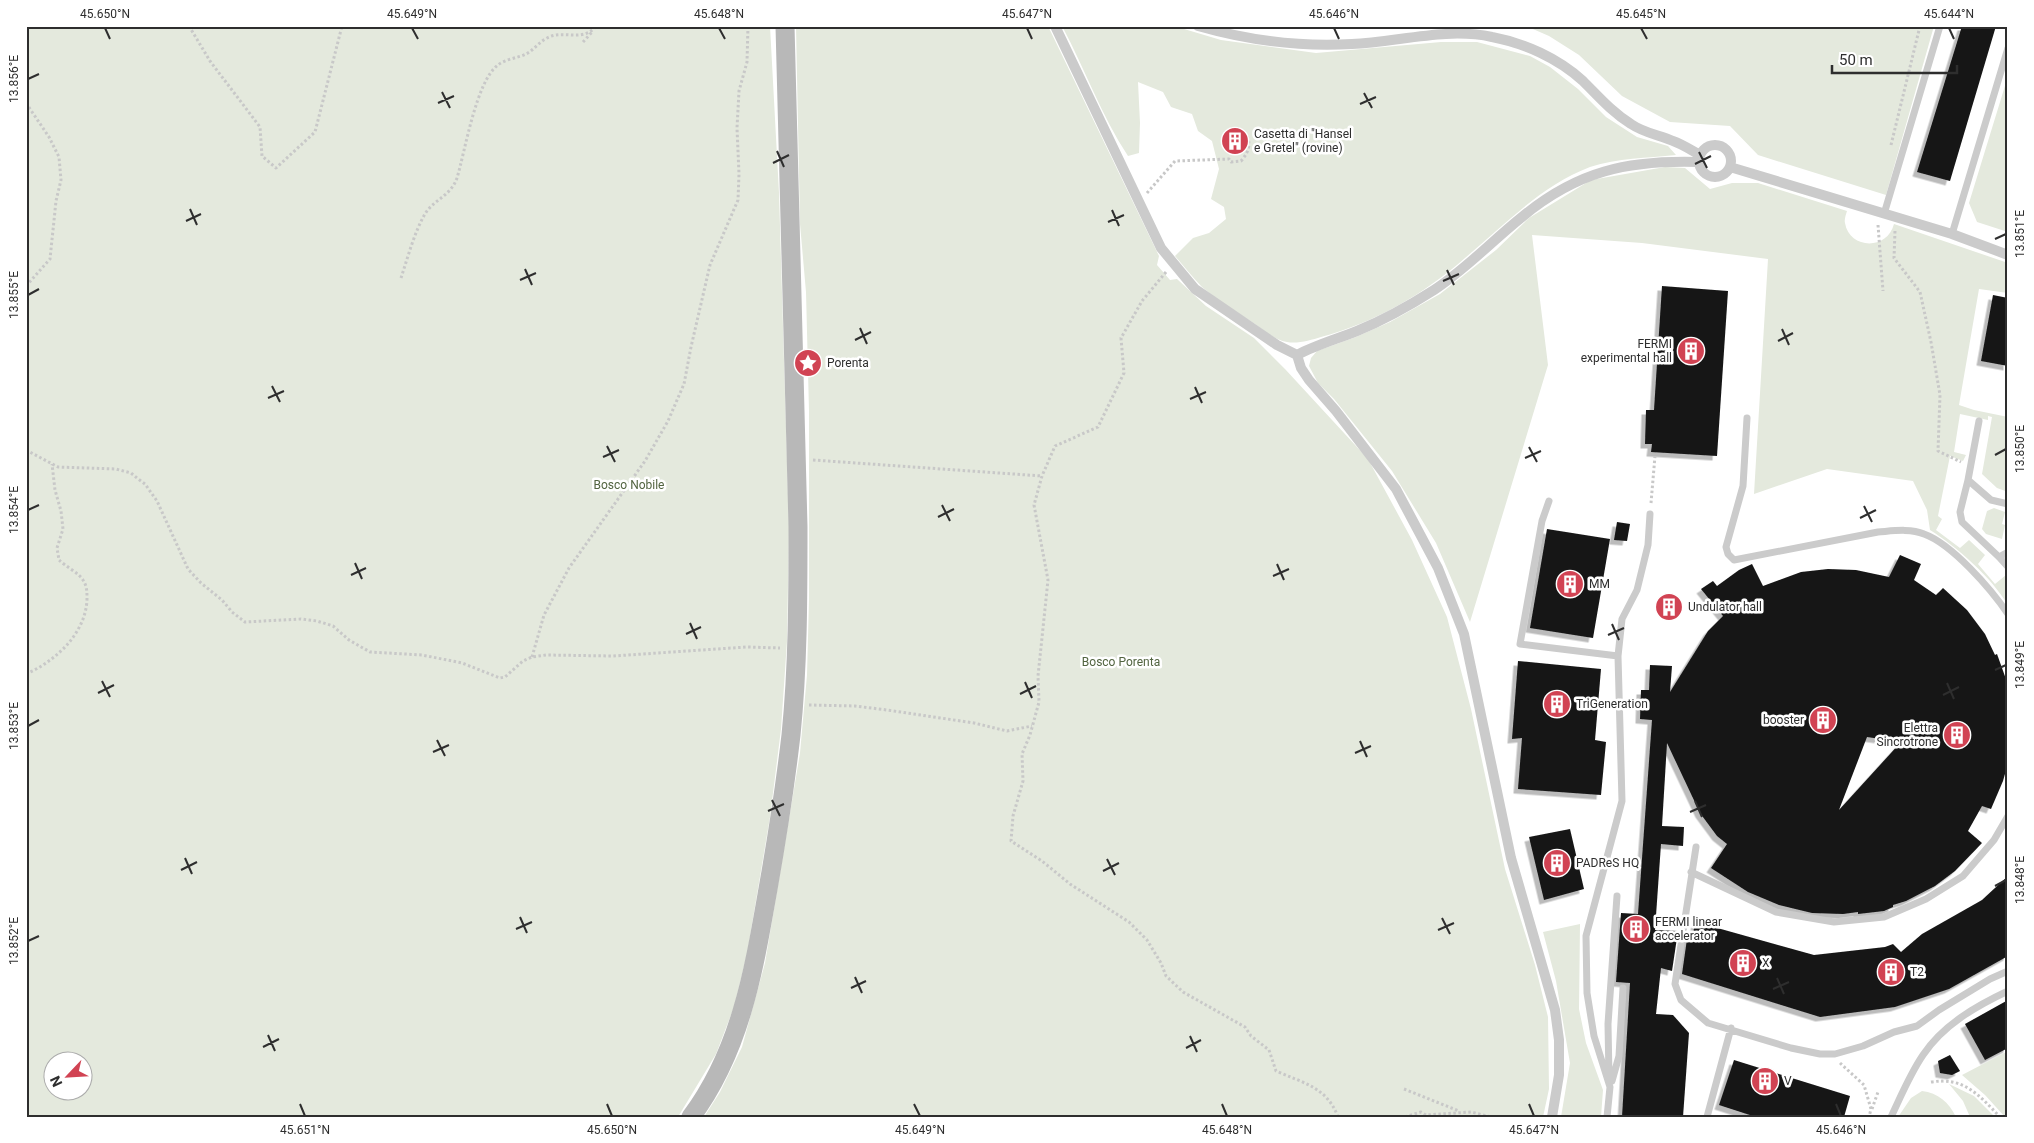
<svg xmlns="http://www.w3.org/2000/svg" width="2034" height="1143" viewBox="0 0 2034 1143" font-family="Roboto,sans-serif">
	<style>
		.green { fill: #e4e9dd; fill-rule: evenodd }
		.building { fill: #151515; fill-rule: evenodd; filter: url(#shadow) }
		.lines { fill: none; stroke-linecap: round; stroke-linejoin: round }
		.path { stroke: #c8c8c8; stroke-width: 3; stroke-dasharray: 2.5 2.5; stroke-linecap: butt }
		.service { stroke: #cbcbcb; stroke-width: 7 }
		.pedestrian { stroke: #cbcbcb; stroke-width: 10 }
		.secondary { stroke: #b8b8b8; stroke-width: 19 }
		.ticks { fill: none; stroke: #2e2e2e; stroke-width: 2 }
		.labels { text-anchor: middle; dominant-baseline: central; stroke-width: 5; stroke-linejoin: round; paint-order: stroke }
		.poi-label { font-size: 12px; fill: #2e2e2e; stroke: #fff; text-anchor: start }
		.park-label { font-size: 12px; fill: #526440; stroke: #fff }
		.neatline { fill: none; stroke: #2e2e2e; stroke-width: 2 }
		.ticks-label { font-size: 12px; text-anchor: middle; fill: #2e2e2e }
	</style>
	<defs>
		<filter id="shadow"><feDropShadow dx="-4.5" dy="4.5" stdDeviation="0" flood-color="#0004"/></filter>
	</defs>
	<rect width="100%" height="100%" fill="#fff"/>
	<path class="green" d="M26,26H770L779,193L789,528L787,641L781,729L770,817L747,954L734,1007L716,1054L678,1117H26ZM52,1060H82V1090H52Z
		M796,26H1048L1159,256L1157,265L1170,280L1177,279L1206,306L1254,338L1285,369L1368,459L1412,540L1447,617L1471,709L1505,869L1535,965L1548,1017L1549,1089L1543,1117H704L720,1092L742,1047L765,963L800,753L807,675L809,599V411L806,292L800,224Z
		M1062,26H1174L1221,40L1316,53L1441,42H1477L1530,56L1550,67L1578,89L1606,117L1637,137L1668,146L1676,155C1647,158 1618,158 1590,167C1542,185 1504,225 1465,258C1424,294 1374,323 1321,337C1311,340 1298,344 1287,342C1275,340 1265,331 1255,324C1237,312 1218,301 1202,287C1192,277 1184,266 1175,256L1193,238L1209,233L1226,219L1224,207L1211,199L1219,169L1212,141L1198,131L1192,114L1171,107L1163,92L1138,82L1140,123L1139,153L1128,156C1101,115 1085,69 1062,26Z
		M1526,26H1934L1886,195L1758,155L1730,126L1670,122L1622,96L1579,55L1549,36Z
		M2008,76V232L1977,222L1969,203Z
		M1665,167L1685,168L1710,189L1732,183H1758L1847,211C1846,214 1844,220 1845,223C1849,249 1887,251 1894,224L2008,263V293L1979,289L1959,405L1974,410L2008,417V492L1997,488L1982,474L1992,417L1988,416V420L1960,414L1954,452L1966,455L1963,461L1950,456L1938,516L1942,519L1936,530L1960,548L1969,540L1985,555L1978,564L1995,584L2006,575L2008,578V605C1991,577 1957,547 1930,530L1927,510L1913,481L1827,469L1754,494L1768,259L1642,243L1532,235L1548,365L1470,622L1436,543L1392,471L1334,399L1318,383L1309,366L1311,358L1317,351L1356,337L1390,322L1440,294L1496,250L1529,218L1591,180Z
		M1994,508L2005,512L2002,524L2005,525L2002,539L1986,534L1982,529L1987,511Z
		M1580,924L1579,1009L1586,1043L1603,1090L1601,1117H1561L1570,1063L1556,981L1543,932Z
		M2008,1051V1117H2005L1985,1095L1962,1075Z
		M1949,1084L1974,1096L1995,1117H1970L1963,1101Z
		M1922,1091C1938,1093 1949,1102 1956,1117H1898L1911,1098Z"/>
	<path class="building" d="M1962,26H1996L1950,181L1917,172Z
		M1662,286L1728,291L1717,456L1651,452L1652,444H1645L1646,410H1654Z
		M1993,295L2008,298V366L1981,361Z
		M1617,522L1630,524L1627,541L1614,540Z
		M1547,529L1610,539L1593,638L1530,628Z
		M1900,555L1921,564L1914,580L1936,595L1943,588L1967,610L1985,634L1995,655L1997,654L2007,682L2008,763L2003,781L1991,809L1982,806L1968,831L1982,843L1955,871L1935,886L1906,901L1893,905V907L1884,911L1858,914V912L1843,914L1812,913L1779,905L1748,892L1711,868L1727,844L1717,836L1700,813L1667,743L1662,826L1684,827L1683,846L1661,844L1655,930L1678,931L1672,971L1661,968L1656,1014L1673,1015L1689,1033L1683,1117H1622L1630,983L1616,982L1621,913L1638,914L1652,720L1640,719L1641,690H1649L1650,665L1672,666L1670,692L1708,631L1723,616L1701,589L1713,581L1717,586L1739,570L1752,564L1763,586L1801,572L1828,569L1856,570L1889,577ZM1867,737L1901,742L1839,810Z
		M1518,661L1601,669L1595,740L1606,742L1601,795L1518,789L1522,738L1512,739Z
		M1570,829L1584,889L1544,900L1529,837Z
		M2008,876V956L1949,989L1895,1007L1820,1017L1682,974L1688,932H1693L1696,922L1814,955L1885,947L1893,944L1901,952L1922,934L1982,900Z
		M2008,1000V1048L1985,1060L1965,1024Z
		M1950,1055L1960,1071L1952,1075L1940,1073L1938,1061Z
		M1734,1060L1850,1096L1844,1117H1756L1719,1105Z"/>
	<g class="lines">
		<path class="path" d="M189,26L210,61L260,127L262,156L276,168L315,132L342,26
			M583,42L593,31
			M26,103L49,137L59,157L61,180L56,201L50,259L26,286
			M1891,145L1920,26
			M1147,193L1175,161L1229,159L1231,162L1241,161C1249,152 1253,141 1243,132
			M1878,225L1883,291
			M1895,231L1894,258L1920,292L1931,342L1940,395L1938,451L1961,462
			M1166,272L1142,301L1121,338L1124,373L1098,427L1055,446L1042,476L1034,505L1048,580L1038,676L1039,702L1030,735L1022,754L1023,781L1013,816L1011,841L1042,861L1070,884L1129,922L1147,940L1161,963L1166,976L1183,992L1245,1027L1251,1036L1269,1050L1276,1071C1303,1083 1327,1087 1338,1117
			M401,278C408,257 414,233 425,214C433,200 451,196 457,178C465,152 476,81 498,65C505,59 518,58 526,54C534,50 539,42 547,38C563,29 583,43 596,26
			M26,450L58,467L116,469L131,473L137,478L145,484L157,501L188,569L201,583L222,600L232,612L245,622L301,619L317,621L333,626L349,640L370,652L422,655L462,663L500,678L505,677L523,661L532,657L546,655L613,656L747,647L780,648
			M813,460L1042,476
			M1651,503L1655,456
			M532,657L544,615L569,568L645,461L668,421L684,384L691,347L710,265L738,200L739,174L737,128L739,91L747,62L748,26
			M26,674C56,661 86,633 87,599C87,592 87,586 83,580C80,574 65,566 59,560L57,548L63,529L61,511L55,490L52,464
			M809,705L855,706L887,710L974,723L1007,731L1032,726
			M1840,1063L1864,1085L1871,1109L1869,1117
			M1931,1082C1964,1077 1978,1094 2000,1117
			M1404,1089L1459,1111
			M1872,1109L1878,1092
			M1405,1117L1421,1112L1426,1115L1471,1112L1491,1117"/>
		<path class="service" d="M1884,214L1940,26
			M1952,234L2008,48
			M1747,418L1743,486L1726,547L1728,554L1734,560L1878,532C1892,531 1910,528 1924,534C1952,544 1991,589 2008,614
			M1968,480L1979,421
			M1549,501L1542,521L1520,644L1618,656L1622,801L1586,936L1587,993L1594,1036L1610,1087L1607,1117
			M2008,504L1991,500L1968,480L1960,512L1962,522L1999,557L2008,567
			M1999,557L2008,552
			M1618,656L1622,619L1637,590L1648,545L1650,514
			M1696,847L1675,984L1681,1000L1708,1023L1791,1048L1820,1054H1835L1863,1046L1894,1032L1917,1026L1939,1010L1990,979L2008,971
			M1691,872L1776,912L1834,922L1884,917L1926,899L1963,876L1994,840L2008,816
			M1609,1077L1608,1024L1617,896
			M1612,1081L1619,1056L1623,988
			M1707,1117L1731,1028
			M1891,1117C1901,1096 1910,1074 1923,1055C1943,1025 1976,1006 2008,991"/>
		<path class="pedestrian" d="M1055,26L1161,248L1195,289L1277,345L1297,355L1301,368L1309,380L1336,411L1396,489L1438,568L1464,634L1511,858L1555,1010L1559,1040V1075L1552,1117
			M1198,26C1247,40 1302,47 1352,44C1398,42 1446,27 1492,37C1524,43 1558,58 1583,81C1599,97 1612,112 1631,124C1644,133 1659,135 1673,141C1682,144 1691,150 1700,155
			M1699 161a16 16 0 1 1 32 0a16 16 0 1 1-32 0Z
			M1730,167L1952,234L2008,255
			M1297,355C1316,345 1337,339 1357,331C1384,320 1409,306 1434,290C1466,269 1492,241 1522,217C1577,171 1628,160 1698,162"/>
		<path class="secondary" d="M691,1117C741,1050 754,969 768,889C777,838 785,787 791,735C798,666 798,596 798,527L785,26"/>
	</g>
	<path class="ticks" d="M105,28L110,39M412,28L418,39M719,28L725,39M1027,28L1032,39M1334,28L1339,39M1641,28L1647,39M1949,28L1954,39M28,79L39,74M442,92L450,108M1364,93L1372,108M438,103L454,96M1360,104L1376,97M777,151L784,167M1699,152L1707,168M773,163L789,155M1695,164L1711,156M190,209L197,225M1112,210L1119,226M186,221L201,214M1108,222L1124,215M1995,239L2006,234M525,269L532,285M1447,270L1454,285M520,280L536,273M1443,281L1459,274M28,295L39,289M860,328L867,344M1782,329L1789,345M855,340L871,332M1778,341L1793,333M272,386L280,402M1195,387L1202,403M268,398L284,391M1190,399L1206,392M607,446L615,462M1529,447L1537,462M1995,455L2006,449M603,457L619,450M1525,458L1541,451M942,505L950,521M1864,506L1872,522M28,510L39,505M938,517L954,509M1860,518L1876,510M355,563L362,579M1277,564L1284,580M351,575L366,568M1273,576L1289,569M690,623L697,639M1612,624L1619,640M686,634L701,627M1608,635L1624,628M1995,670L2006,665M102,681L110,697M1025,682L1032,698M1947,683L1954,699M98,693L114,685M1020,694L1036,686M1943,695L1959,687M28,726L39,720M437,740L445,756M1360,741L1367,757M433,752L449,745M1355,753L1371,746M772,800L780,816M1695,801L1702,817M768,811L784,804M1690,812L1706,805M185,858L192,874M1107,859L1115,875M181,870L197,862M1103,871L1119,863M1995,886L2006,880M520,917L527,933M1442,918L1450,934M516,929L532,922M1438,930L1454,923M28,941L39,936M855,977L862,993M1777,978L1784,994M851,988L866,981M1773,989L1789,982M268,1035L275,1051M1190,1036L1197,1052M263,1047L279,1039M1186,1048L1201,1040M300,1104L305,1116M607,1104L612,1116M914,1104L920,1116M1222,1104L1227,1116M1529,1104L1534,1116M1836,1104L1841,1116"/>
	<defs>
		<g id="building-disc" transform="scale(1.4375)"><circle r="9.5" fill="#d14353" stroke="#fff"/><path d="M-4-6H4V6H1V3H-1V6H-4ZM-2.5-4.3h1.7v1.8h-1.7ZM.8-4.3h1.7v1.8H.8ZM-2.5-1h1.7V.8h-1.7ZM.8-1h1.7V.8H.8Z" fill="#fff"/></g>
		<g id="sight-disc" transform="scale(1.4375)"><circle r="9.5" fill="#d14353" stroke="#fff"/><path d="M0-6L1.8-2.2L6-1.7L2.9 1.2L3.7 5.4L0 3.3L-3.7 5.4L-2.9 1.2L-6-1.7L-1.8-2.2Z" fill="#fff"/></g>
	</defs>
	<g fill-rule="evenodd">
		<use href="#building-disc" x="1235" y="141"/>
		<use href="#building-disc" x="1691" y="351"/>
		<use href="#sight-disc" x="808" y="363"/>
		<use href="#building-disc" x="1570" y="584"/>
		<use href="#building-disc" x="1669" y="607"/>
		<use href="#building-disc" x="1557" y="704"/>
		<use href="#building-disc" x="1823" y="720"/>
		<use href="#building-disc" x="1957" y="735"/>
		<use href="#building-disc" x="1557" y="863"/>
		<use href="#building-disc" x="1636" y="929"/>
		<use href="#building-disc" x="1743" y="963"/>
		<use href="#building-disc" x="1891" y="972"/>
		<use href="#building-disc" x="1765" y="1081"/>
	</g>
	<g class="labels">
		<g class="poi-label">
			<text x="1254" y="134">Casetta di "Hansel<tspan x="1254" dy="14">e Gretel" (rovine)</tspan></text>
			<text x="1672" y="344" text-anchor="end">FERMI<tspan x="1672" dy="14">experimental hall</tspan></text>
			<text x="827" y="363">Porenta</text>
			<text x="1589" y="584">MM</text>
			<text x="1688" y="607">Undulator hall</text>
			<text x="1576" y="704">TriGeneration</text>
			<text x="1804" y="720" text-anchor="end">booster</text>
			<text x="1938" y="728" text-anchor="end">Elettra<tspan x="1938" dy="14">Sincrotrone</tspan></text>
			<text x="1576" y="863">PADReS HQ</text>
			<text x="1655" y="922">FERMI linear<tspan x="1655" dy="14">accelerator</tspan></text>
			<text x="1762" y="963">X</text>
			<text x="1910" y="972">T2</text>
			<text x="1784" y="1081">V</text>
		</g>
		<g class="park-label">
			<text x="629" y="485">Bosco Nobile</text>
			<text x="1121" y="662">Bosco Porenta</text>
		</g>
	</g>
	<rect width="2034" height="1143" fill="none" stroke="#ffffff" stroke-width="55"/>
	<g transform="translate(68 1076) rotate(245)"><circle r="24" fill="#ffffff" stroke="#ababab"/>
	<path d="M0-4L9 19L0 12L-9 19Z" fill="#d14353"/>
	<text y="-8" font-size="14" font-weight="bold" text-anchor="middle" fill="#2e2e2e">N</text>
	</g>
	<path d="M1832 65v8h125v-8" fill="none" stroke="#2e2e2e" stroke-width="2.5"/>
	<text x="1839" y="65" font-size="15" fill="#2e2e2e" stroke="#ffffff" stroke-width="4" paint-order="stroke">50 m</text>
	<rect x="28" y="28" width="1978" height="1088" class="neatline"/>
	<g class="ticks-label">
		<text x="105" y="18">45.650°N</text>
		<text x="412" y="18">45.649°N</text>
		<text x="719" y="18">45.648°N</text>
		<text x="1027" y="18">45.647°N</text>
		<text x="1334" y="18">45.646°N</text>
		<text x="1641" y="18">45.645°N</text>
		<text x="1949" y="18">45.644°N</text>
		<text transform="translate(14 79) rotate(-90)" y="4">13.856°E</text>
		<text transform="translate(2020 234) rotate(-90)" y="4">13.851°E</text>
		<text transform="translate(14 295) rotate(-90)" y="4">13.855°E</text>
		<text transform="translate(2020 449) rotate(-90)" y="4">13.850°E</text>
		<text transform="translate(14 510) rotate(-90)" y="4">13.854°E</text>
		<text transform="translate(2020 665) rotate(-90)" y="4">13.849°E</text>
		<text transform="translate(14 726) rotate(-90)" y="4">13.853°E</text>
		<text transform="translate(2020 880) rotate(-90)" y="4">13.848°E</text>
		<text transform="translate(14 941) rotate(-90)" y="4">13.852°E</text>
		<text x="305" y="1134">45.651°N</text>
		<text x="612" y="1134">45.650°N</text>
		<text x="920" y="1134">45.649°N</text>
		<text x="1227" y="1134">45.648°N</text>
		<text x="1534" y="1134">45.647°N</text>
		<text x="1841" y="1134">45.646°N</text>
	</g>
</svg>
